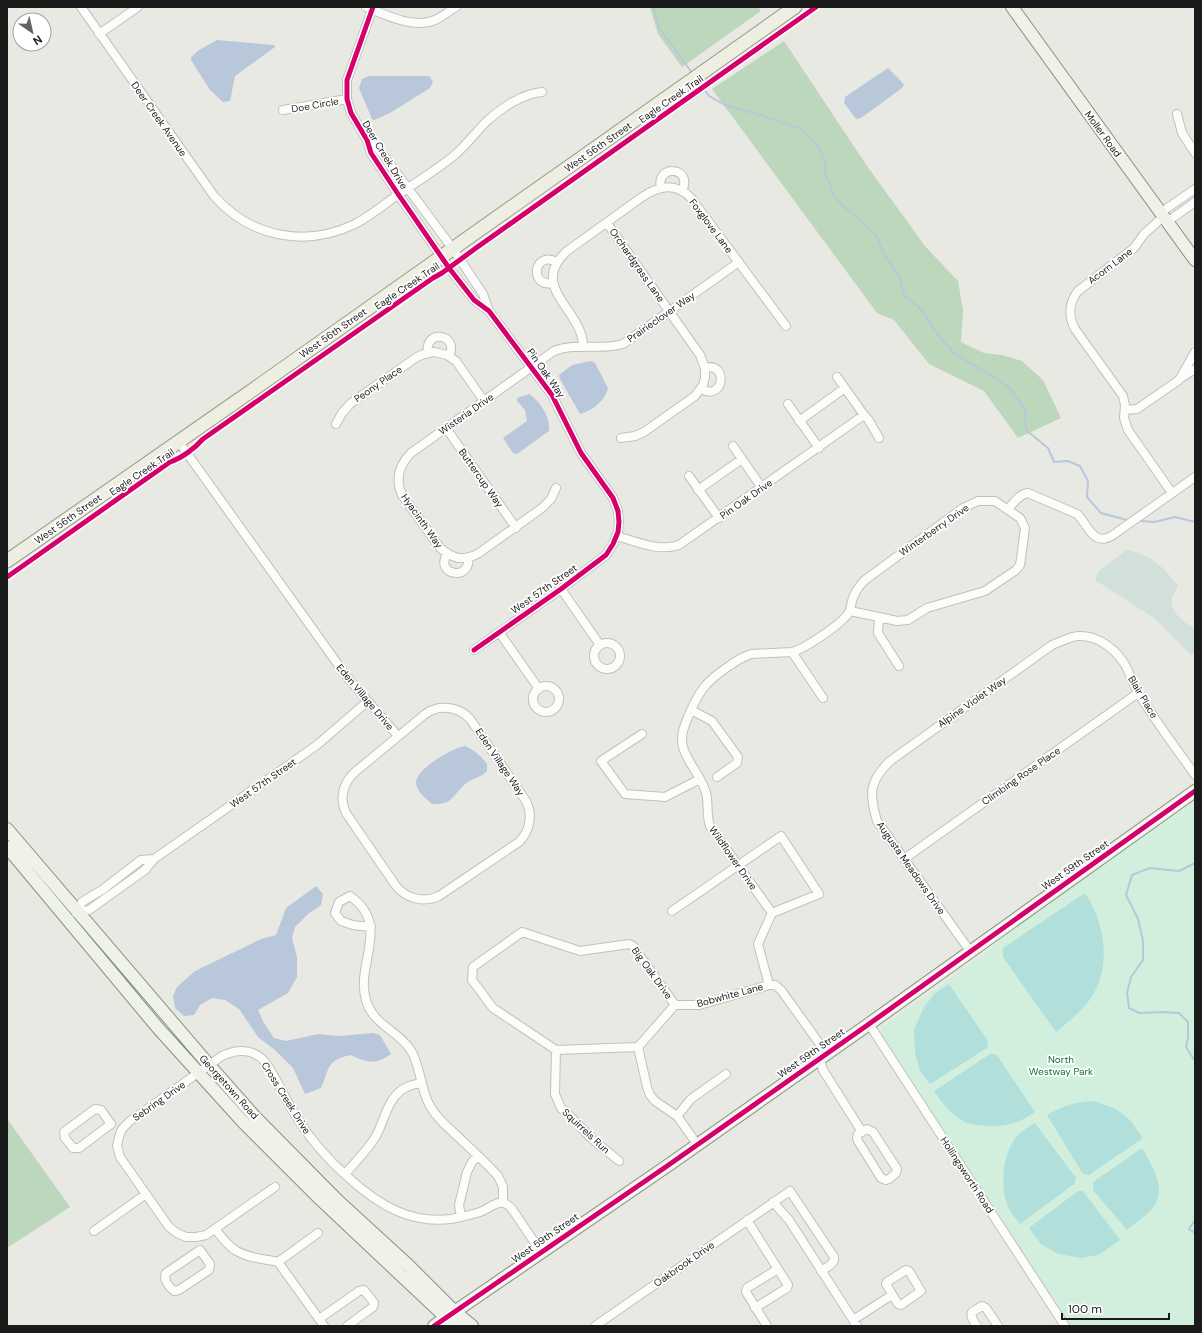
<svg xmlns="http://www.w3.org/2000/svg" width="1202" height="1333" viewBox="0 0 1202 1333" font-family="'DM Sans',sans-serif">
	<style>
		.forest { fill: #bcd7bc }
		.wetland { fill: #d2e0dc }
		.park { fill: #d2efdd }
		.pitch { fill: #b1dfdb }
		.water { fill: #b9c7db }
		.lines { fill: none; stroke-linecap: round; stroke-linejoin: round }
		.stream { stroke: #b9c7db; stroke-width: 2 }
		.street-casing { stroke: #c0c0be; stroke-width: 10 }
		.secondary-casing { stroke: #89917e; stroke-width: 14 }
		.primary-casing { stroke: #9c9d83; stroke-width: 15 }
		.street { stroke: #fcfcfb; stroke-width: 8 }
		.secondary { stroke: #eef2e9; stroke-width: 12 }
		.primary { stroke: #efeee3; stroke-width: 13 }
		.cycleway-casing { stroke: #fff; stroke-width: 8 }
		.cycleway { stroke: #d6006c; stroke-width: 5 }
		.labels { text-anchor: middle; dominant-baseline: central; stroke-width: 3.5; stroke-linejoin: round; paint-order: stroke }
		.street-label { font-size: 10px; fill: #1b1b1b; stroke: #fff }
		.park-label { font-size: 10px; fill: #136f3c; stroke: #fff }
	</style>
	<rect width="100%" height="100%" fill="#e9e9e4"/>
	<path class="forest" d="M650,7H758L761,11L682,67L658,34Z
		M784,41L867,166L925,246L958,281L963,310L961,342L984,353L1002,355L1022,361L1043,380L1061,418L1018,438L984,391L929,364L894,320L877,313L712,89Z
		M8,1120L70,1207L7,1248V1121Z"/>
	<path class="wetland" d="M1126,550C1152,555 1163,566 1178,586C1177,590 1173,594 1172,598C1169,612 1185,623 1195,629V653L1191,655L1154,618L1095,580L1098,572Z"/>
	<path class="park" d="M1195,803V1326H1070L881,1033L882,1027L983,955L1007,933L1139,838Z"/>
	<path class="pitch" d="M1085,893C1105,923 1112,966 1091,998C1084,1009 1067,1023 1056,1032L1003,957V948Z
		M949,984L988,1041L987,1048L930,1084L920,1071L915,1053L914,1030L923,1009L934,994Z
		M990,1054H996L1035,1112C1017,1125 1001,1128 979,1125C974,1124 968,1124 964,1122C950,1113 943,1104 934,1091Z
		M1095,1101L1116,1109L1130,1120L1143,1138L1089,1175L1083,1174L1047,1115C1066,1105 1074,1102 1095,1101Z
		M1035,1123L1076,1178L1074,1184L1020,1224C1016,1219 1012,1214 1009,1209C999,1188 1002,1149 1020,1133C1024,1129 1030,1126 1035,1123Z
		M1142,1148C1151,1164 1166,1186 1155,1205C1151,1212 1134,1224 1127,1230L1093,1190V1182Z
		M1078,1191H1083L1120,1240L1098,1255L1081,1258L1058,1254L1041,1244L1029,1228Z"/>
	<path class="water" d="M217,40L274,45L275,47L235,76L230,101L223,102L210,90L191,60V57L199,50Z
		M888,68L900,80L904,85L902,88L861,118L856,119L844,103L845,97Z
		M369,76H427L430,77L433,82L430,88L390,113L374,120L372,119L359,88L362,79Z
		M591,361L595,363L608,388C605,401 592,411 580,414L560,379L559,375L572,365Z
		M529,394C540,401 551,418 549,431L517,454L513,453L503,438L527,421L525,410L517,401V398Z
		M465,746C476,751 480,755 487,764V771C481,778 472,778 465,784C452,796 453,805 432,804C426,798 416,792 416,782C417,768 453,748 465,746Z
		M316,886L323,894L321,905L308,914L295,927L292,938L297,957V977L288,993L258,1010L264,1023L274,1038L286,1041L318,1034L339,1036L373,1033L380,1035L391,1054C376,1065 367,1063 351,1055C326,1060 330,1068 321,1088L305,1094L293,1068L275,1050L258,1037L239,1009L225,1000L212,998L200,1005L194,1015L184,1016L175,1008L173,996L177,987L195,971L261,939L276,935L286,908Z"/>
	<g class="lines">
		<path class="stream" d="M654,7L659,28L693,74
			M698,81L709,96L725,105L757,114L801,129L818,146L825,160V174L835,198L876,235L884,254L900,278L904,295L920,308L941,339L956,355L989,374L1011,389L1025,410L1026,430L1048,448L1054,462L1068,461L1080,466L1088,481L1087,497L1101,513L1127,520
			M1141,521L1154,522L1175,517L1195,522
			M1195,863L1179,871L1150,868L1132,875L1126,895L1138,919L1143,941V960L1131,977L1127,993L1129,1008L1139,1013L1162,1012L1179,1013L1188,1022V1037L1186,1047L1195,1061
			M1195,1220L1189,1229L1195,1233"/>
		<g class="street-casing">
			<path id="street" d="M81,7L214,196C250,237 305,248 355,224C372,215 387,202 402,192C421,179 441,167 457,153C468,143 476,132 486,122C501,108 522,94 542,92
				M366,7C386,15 413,29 435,20C442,17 449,11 456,7
				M373,7L347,80V99L351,113L367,140L371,153L398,194L449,268L474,300L489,311L552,395L581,453L613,498L618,511L619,522L618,532L613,544L606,555L561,589L474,650
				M99,34L138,7
				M283,110L347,99
				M1177,114L1182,133L1195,153
				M367,140L378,148L453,249L483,294L489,311
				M661,188C655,164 694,166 682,191
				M1160,213L1195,189
				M1163,217L1144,234L1134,248L1078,291C1069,302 1068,316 1075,329L1123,396L1125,405L1124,418L1128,430L1172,493
				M1167,222L1195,202
				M607,223L700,355L705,368V378L703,385L695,396L644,432L635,436L621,438
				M553,283C529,288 533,250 557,262
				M583,347C584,310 527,288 567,251L642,197C659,186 675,182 691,198L786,326
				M428,353C424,328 460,334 449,356
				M837,377L864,415L868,419L879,438
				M1181,378L1195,369
				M701,389C725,402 728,361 705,368
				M788,404L819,448
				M1125,410L1137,409L1179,380L1195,352
				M799,421L845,388
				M336,424L342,413L351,403L417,357L424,354L434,352L447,355L456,361L484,401
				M446,428L516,528
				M179,442L347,677L398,736
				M733,446L762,488
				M689,476L719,518
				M556,488L551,499L542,508L479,553L473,556L465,558H458L450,555L440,548L402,495C395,479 399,465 411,453L554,351C576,342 600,351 623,344L739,262
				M698,490L742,459
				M1008,509C1014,503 1019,494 1028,493L1077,514C1088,524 1093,548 1113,535L1195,477
				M617,536C637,542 659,552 679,545L864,415
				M447,554C434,575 472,582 468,557
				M561,589L600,645
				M850,611L879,617L878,633L899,666
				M499,632L539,689
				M594 656a13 13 0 1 1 26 0a13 13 0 1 1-26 0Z
				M533 699a13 13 0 1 1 26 0a13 13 0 1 1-26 0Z
				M823,698L792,652C804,649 846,622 850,610C851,608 851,604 852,601C854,593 859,586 865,580L963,508L978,501H995L1020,518L1025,528L1020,565L1016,570L985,591L927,608L908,620L897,621L879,617
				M439,708C451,707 462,710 470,719L526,801C533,815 530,831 519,842L439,896C423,903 407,899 396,886L346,813C339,798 343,783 355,772L424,715L430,711Z
				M691,710L712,721L738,757L737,763L717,777
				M642,734L601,761L625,794L665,797L700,779
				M904,859L1138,693
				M672,911L781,836L819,894L772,913
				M77,912L82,902L102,890L141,860L154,859
				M76,913L89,910L145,870L154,859L317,745L368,701
				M772,913L710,826C706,815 709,804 706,793C702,776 687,763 683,747C680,736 684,727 688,717C699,691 705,682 729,666C736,661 743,657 751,654L792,652
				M371,927L353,925L341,921L335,913L339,902L350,896C392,925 355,963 366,1000C373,1025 397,1030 410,1049C421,1065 420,1089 430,1106C436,1117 445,1125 454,1133C469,1147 484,1161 498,1176L503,1187V1203
				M970,951L877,821C869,794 869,781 890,761L1052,645C1060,642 1069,637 1078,636C1097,635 1114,648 1124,663C1130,673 1133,684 1139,694C1156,722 1176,748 1195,775
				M769,985L758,944L772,913
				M869,1024L1065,1326
				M638,1047L556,1050L493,1008L472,980L473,967L522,932L580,951L629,944L633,946L675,1005
				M638,1047L675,1005H699L769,985H775L781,990L819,1043C823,1052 819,1061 823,1070L862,1132
				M638,1047L647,1087L650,1095L655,1101L677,1116L697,1144
				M556,1050L555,1094L561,1108L570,1116L591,1138L619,1161
				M95,1109L101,1110L111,1124L79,1148H73L65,1138L64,1132Z
				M677,1116L691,1099L726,1074
				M867,1129L873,1132L897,1169L896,1173L889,1179L886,1180L881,1178L858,1141L857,1138L858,1134Z
				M345,1174C355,1162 368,1150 376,1136C385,1120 388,1095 407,1087C411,1085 417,1084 421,1083
				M275,1187L206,1235L196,1237H186L177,1233L169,1227L120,1157L117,1146L119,1137L122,1129L130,1121L222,1056C235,1050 249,1048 261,1058C272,1067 285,1099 294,1113C309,1138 328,1160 350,1179C379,1205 410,1224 451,1219C461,1217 471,1215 480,1212C486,1210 493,1204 499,1203C504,1202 509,1205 512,1209L541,1252
				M773,1202L789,1220L857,1326
				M461,1217L459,1205L467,1172L472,1162L478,1156
				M747,1220L788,1285L787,1288L755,1308
				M215,1229C221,1236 227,1245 235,1250C247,1258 264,1259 278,1262L318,1233
				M94,1231L146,1194
				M200,1250L210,1264L209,1270L179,1290L174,1291C169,1287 163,1280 166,1273Z
				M278,1262L319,1319
				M906,1270L909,1271L921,1291L901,1305L898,1304L886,1284L887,1282Z
				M853,1320L892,1295
				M324,1326L319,1319L359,1291L364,1290L374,1303L373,1307L347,1326
				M595,1326L790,1191L834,1257C835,1264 827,1267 821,1271
				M767,1326L746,1292L747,1288L778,1269
				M977,1326C974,1322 970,1317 972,1312L982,1306L986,1308L998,1326"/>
		</g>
		<g class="secondary-casing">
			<path id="secondary" d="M1012,7L1195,260
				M7,829L209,1065L255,1117L338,1201L409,1266L455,1312L472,1326
				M7,847L158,1028L243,1122L320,1199L455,1326
				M434,1326L670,1164L869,1024L1195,791"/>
		</g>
		<g class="primary-casing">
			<path id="primary" d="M7,561L247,394L795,7"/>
		</g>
		<use href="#street" class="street"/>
		<use href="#secondary" class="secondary"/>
		<use href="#primary" class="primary"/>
		<g class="cycleway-casing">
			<path id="cycleway" d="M373,7L347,80V99L351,113L367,140L371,153L398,194L449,268L474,300L489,311L552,395L581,453L613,498L618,511L619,522L618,532L613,544L606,555L561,589L474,650
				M7,577L170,462C182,458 195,448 203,439L433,278L442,273L476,248L816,7
				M434,1326L670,1164L869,1024L1195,791"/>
		</g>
		<use href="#cycleway" class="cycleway"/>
	</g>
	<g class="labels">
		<g class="street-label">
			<text transform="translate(671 99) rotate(-35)">Eagle Creek Trail</text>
			<text transform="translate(315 105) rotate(-10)">Doe Circle</text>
			<text transform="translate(159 119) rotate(55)">Deer Creek Avenue</text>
			<text transform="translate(1103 134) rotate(54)">Moller Road</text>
			<text transform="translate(598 147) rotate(-35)">West 56th Street</text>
			<text transform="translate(385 155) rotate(59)">Deer Creek Drive</text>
			<text transform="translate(711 226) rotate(53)">Foxglove Lane</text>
			<text transform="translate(637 265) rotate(55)">Orchardgrass Lane</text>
			<text transform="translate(1110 266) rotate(-37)">Acorn Lane</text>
			<text transform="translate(407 286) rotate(-34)">Eagle Creek Trail</text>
			<text transform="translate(661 317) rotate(-35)">Prairieclover Way</text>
			<text transform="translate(333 333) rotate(-35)">West 56th Street</text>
			<text transform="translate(546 373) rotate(55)">Pin Oak Way</text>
			<text transform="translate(378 384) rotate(-35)">Peony Place</text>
			<text transform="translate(466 414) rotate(-35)">Wisteria Drive</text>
			<text transform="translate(142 472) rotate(-34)">Eagle Creek Trail</text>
			<text transform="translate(481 478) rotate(55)">Buttercup Way</text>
			<text transform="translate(746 499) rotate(-35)">Pin Oak Drive</text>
			<text transform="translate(68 519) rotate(-35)">West 56th Street</text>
			<text transform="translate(422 521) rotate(55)">Hyacinth Way</text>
			<text transform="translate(934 530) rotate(-35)">Winterberry Drive</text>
			<text transform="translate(544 589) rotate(-35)">West 57th Street</text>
			<text transform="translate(365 697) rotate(50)">Eden Village Drive</text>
			<text transform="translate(1143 697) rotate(59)">Blair Place</text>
			<text transform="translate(972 702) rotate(-35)">Alpine Violet Way</text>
			<text transform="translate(500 762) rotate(56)">Eden Village Way</text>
			<text transform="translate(1021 776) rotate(-35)">Climbing Rose Place</text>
			<text transform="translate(263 783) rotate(-35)">West 57th Street</text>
			<text transform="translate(733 858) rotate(55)">Wildflower Drive</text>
			<text transform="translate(1075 865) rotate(-35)">West 59th Street</text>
			<text transform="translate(911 868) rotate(55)">Augusta Meadows Drive</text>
			<text transform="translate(652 973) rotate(54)">Big Oak Drive</text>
			<text transform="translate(730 995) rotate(-15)">Bobwhite Lane</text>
			<text transform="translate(811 1053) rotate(-35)">West 59th Street</text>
			<text transform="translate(229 1087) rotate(48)">Georgetown Road</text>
			<text transform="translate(286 1098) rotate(58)">Cross Creek Drive</text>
			<text transform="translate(159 1101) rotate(-35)">Sebring Drive</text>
			<text transform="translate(586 1131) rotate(43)">Squirrels Run</text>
			<text transform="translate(967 1175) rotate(57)">Hollingsworth Road</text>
			<text transform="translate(545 1238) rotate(-35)">West 59th Street</text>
			<text transform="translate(684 1264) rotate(-35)">Oakbrook Drive</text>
		</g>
		<g class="park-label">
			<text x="1061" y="1059">North<tspan x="1061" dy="12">Westway Park</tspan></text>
		</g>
	</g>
	<rect width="1202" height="1333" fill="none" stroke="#1b1b1b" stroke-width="16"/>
	<g transform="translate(32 32) rotate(146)"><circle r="19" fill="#ffffff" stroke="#a4a4a4"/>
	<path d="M0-3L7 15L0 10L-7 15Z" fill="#636361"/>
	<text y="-6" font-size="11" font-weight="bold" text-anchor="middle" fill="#1b1b1b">N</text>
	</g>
	<path d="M1062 1313v6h107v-6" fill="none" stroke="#1b1b1b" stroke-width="2"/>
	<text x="1068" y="1313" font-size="12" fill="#1b1b1b" stroke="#ffffff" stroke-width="3" paint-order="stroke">100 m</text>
</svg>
